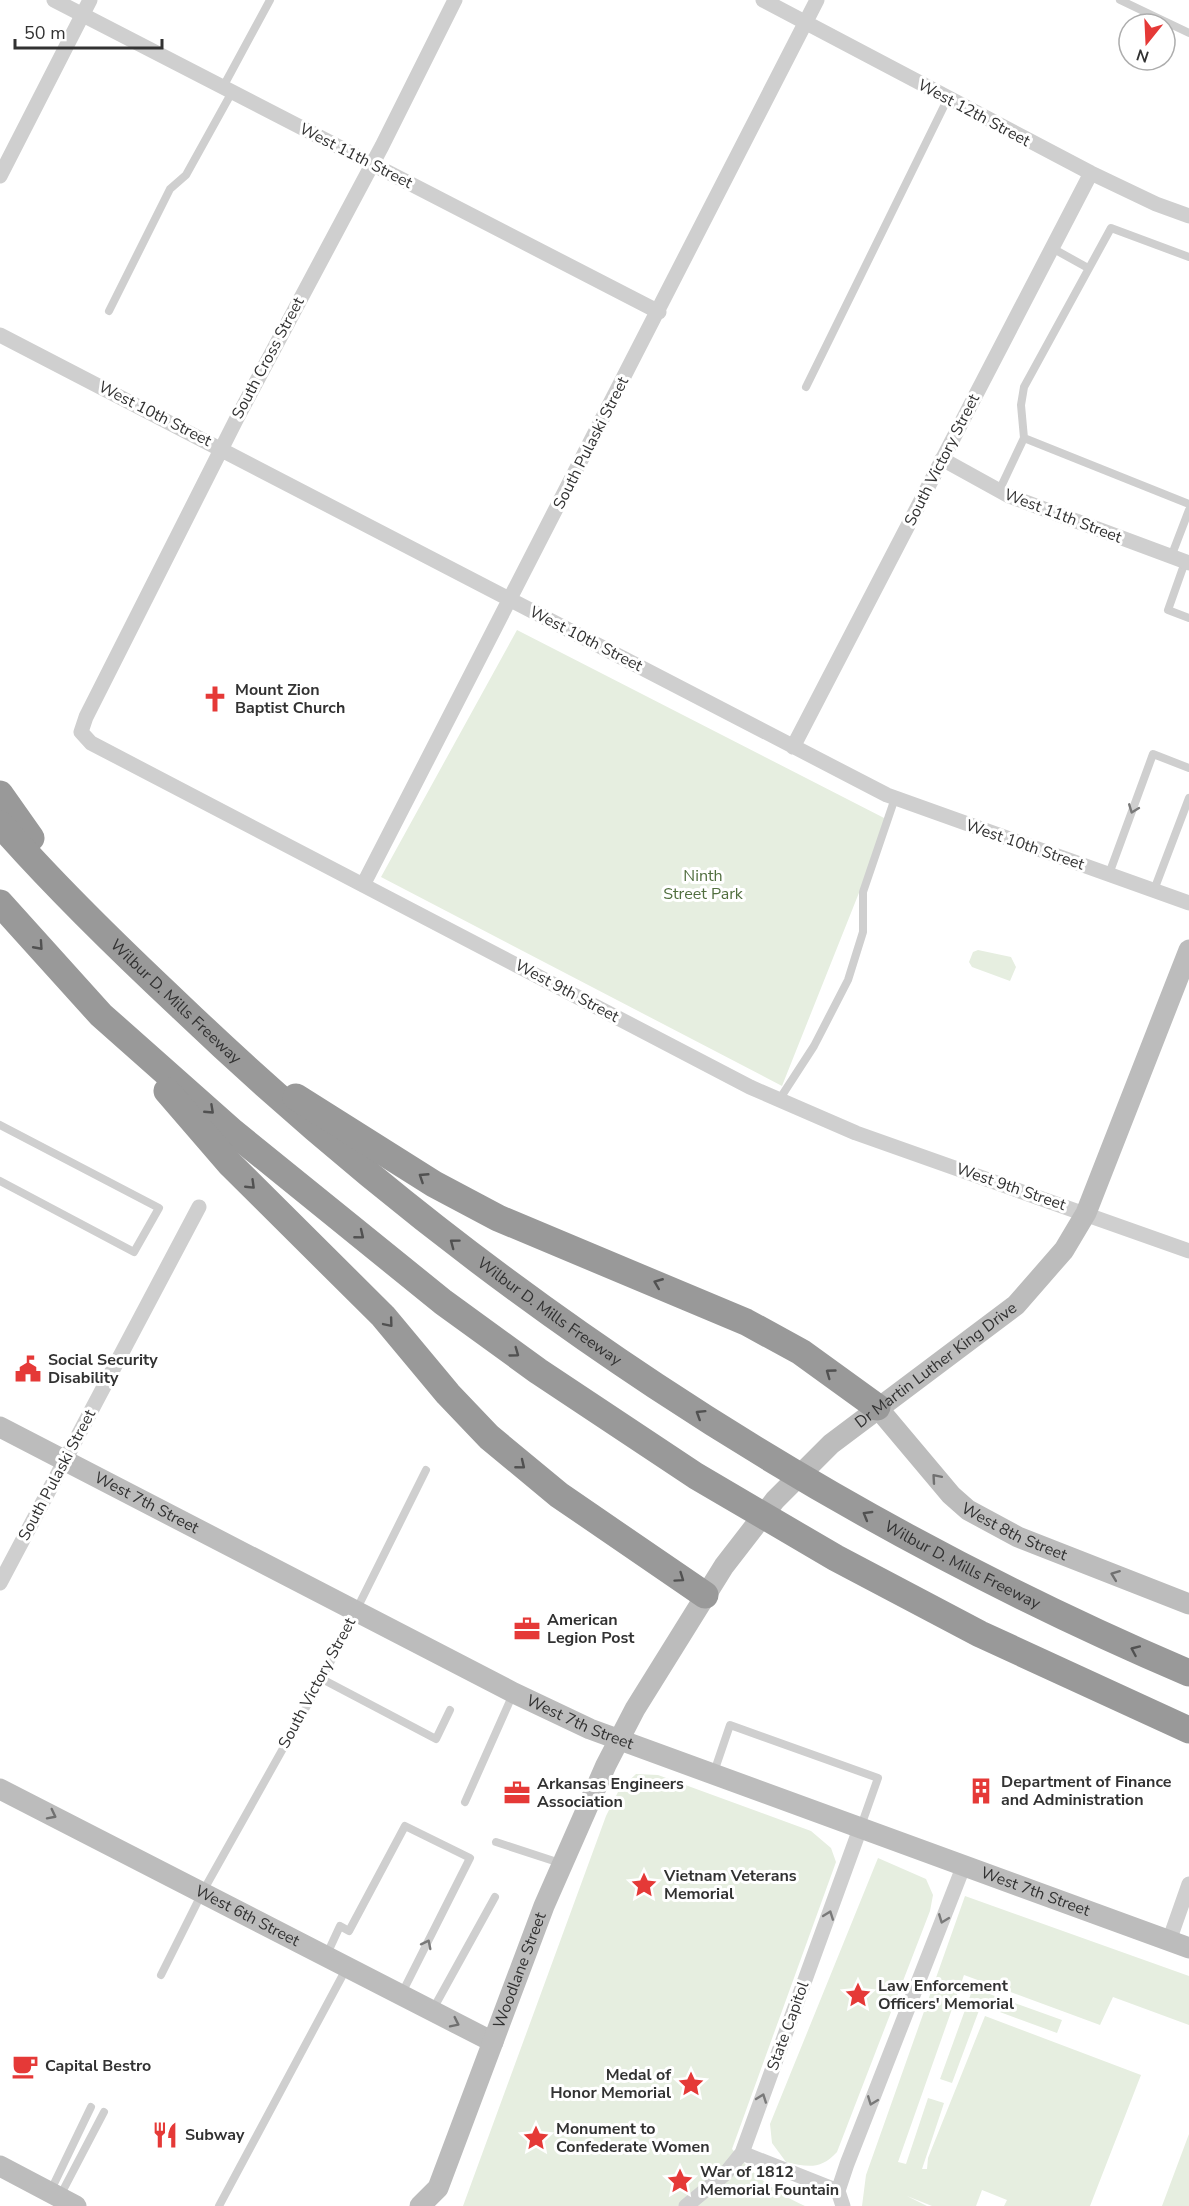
<svg xmlns="http://www.w3.org/2000/svg" width="1189" height="2206" viewBox="0 0 1189 2206" font-family="'Nunito Sans',sans-serif">
	<style>
		.green { fill: #e6eee0 }
		.lines { fill: none; stroke-linecap: round; stroke-linejoin: round }
		.lane { stroke: #cfcfcf; stroke-width: 8 }
		.street { stroke: #cfcfcf; stroke-width: 15 }
		.secondary { stroke: #bcbcbc; stroke-width: 21 }
		.highway { stroke: #999; stroke-width: 27 }
		.oneway { stroke: #797979 }
		.oneway2 { stroke: #515151 }
		.oneway3 { stroke: #707070 }
		.labels { text-anchor: middle; dominant-baseline: central; stroke-width: 6; stroke-linejoin: round; paint-order: stroke }
		.street-label { font-size: 16px; fill: #323232; stroke: #fff }
		.poi-label { font-size: 16px; font-weight: bold; fill: #323232; stroke: #fff; text-anchor: start }
		.park-label { font-size: 16px; fill: #506e3e; stroke: #fff }
	</style>
	<rect width="100%" height="100%" fill="#fff"/>
	<path class="green" d="M517,630L888,820L782,1086L381,877Z
		M978,950L1011,957L1016,967L1010,981L972,967L969,962L973,952Z
		M636,1774L658,1775L811,1831L831,1848L836,1862L732,2149C755,2176 773,2192 805,2206H463L606,1816L619,1790Z
		M878,1858L926,1879L933,1895L930,1911L837,2152C821,2170 807,2167 786,2162L772,2143L770,2124Z
		M965,1896L1189,1976V2025L1113,1997L1100,2025L964,1975L898,2162L906,2164L928,2098L944,2103L922,2169H927L928,2158L985,2016L1141,2075L1090,2206H1004L1007,2200L982,2190L976,2206H932L907,2196L927,2206H862L866,2175Z
		M973,1988L1062,2020L1057,2033L981,2005L952,2083L940,2079Z
		M1189,2134V2206H1162Z"/>
	<g class="lines">
		<path class="lane" d="M1120,0L1189,33
			M223,87L270,0
			M1052,248L1088,268
			M109,311L170,189L186,175L232,92
			M806,387L947,100
			M1024,438L1021,405L1024,387L1111,228L1189,257
			M999,491L1024,438L1189,504
			M1171,557L1189,510
			M1185,562L1168,610L1189,618
			M1109,874L1153,754L1189,768
			M1154,890L1189,798
			M779,1100L814,1046L848,980L863,932V892L895,798
			M0,1125L159,1208L134,1252L0,1181
			M322,1679L436,1739L450,1710
			M714,1772L730,1725L878,1778L861,1826
			M465,1802L513,1694
			M496,1842L560,1863
			M327,1954L340,1926L349,1931L405,1826L470,1858L401,1995
			M161,1975L202,1893L322,1679L426,1470
			M432,2011L495,1897
			M51,2190L91,2107
			M60,2196L104,2112
			M219,2206L346,1969"/>
		<path class="street" d="M54,0L659,312
			M455,0L382,146L236,420L86,717L81,732L91,743L750,1087L856,1133L1189,1251
			M763,0L1091,173L1156,204L1189,216
			M0,176L90,0
			M0,335L887,795L1189,903
			M942,459L1009,496L1189,563
			M793,747L1091,173
			M363,885L817,0
			M0,1583L199,1207
			M1169,1941L1189,1884
			M742,2153L838,2191
			M686,2206L725,2174L742,2153L861,1826
			M843,2206L838,2191L847,2164L964,1865"/>
		<g class="secondary">
			<path id="s1" d="M877,1407L951,1495L968,1510L1018,1537L1189,1604"/>
			<path id="s2" d="M0,1427L514,1693L590,1729L1189,1948"/>
			<path id="s3" d="M0,1789L493,2042"/>
			<path d="M0,2166L76,2206"/>
			<path id="s4" d="M420,2206L438,2188L544,1906L606,1765L635,1709L724,1566L775,1500L831,1444L1016,1305L1064,1250L1086,1213L1189,950"/>
		</g>
		<g class="highway">
			<path d="M0,794L31,838"/>
			<path id="s5" d="M0,824C57,889 119,949 182,1008C474,1287 816,1514 1189,1673"/>
			<path d="M0,903L101,1015L233,1132L443,1302L538,1371L696,1476L836,1558L980,1634L1189,1730"/>
			<path d="M167,1091L230,1164L383,1316L448,1394L489,1437L559,1495L705,1595"/>
			<path d="M296,1097L434,1184L498,1218L746,1322L801,1352L877,1407"/>
		</g>
	</g>
	<defs><path id="oneway-chevron" d="M-2-3.5L2.5 0L-2 3.5" fill="none" stroke-width="1.6" stroke-linecap="round" stroke-linejoin="round" transform="scale(1.5)"/></defs>
	<g class="oneway">
		<use href="#oneway-chevron" transform="translate(1133 809) rotate(111)"/>
		<use href="#oneway-chevron" transform="translate(829 1915) rotate(-70)"/>
		<use href="#oneway-chevron" transform="translate(943 1919) rotate(111)"/>
		<use href="#oneway-chevron" transform="translate(427 1944) rotate(-63)"/>
		<use href="#oneway-chevron" transform="translate(762 2098) rotate(-70)"/>
		<use href="#oneway-chevron" transform="translate(872 2101) rotate(111)"/>
	</g>
	<g class="oneway2">
		<use href="#oneway-chevron" transform="translate(39 946) rotate(48)"/>
		<use href="#oneway-chevron" transform="translate(210 1110) rotate(43)"/>
		<use href="#oneway-chevron" transform="translate(423 1177) rotate(-147)"/>
		<use href="#oneway-chevron" transform="translate(251 1185) rotate(44)"/>
		<use href="#oneway-chevron" transform="translate(360 1235) rotate(39)"/>
		<use href="#oneway-chevron" transform="translate(454 1243) rotate(-143)"/>
		<use href="#oneway-chevron" transform="translate(658 1283) rotate(-158)"/>
		<use href="#oneway-chevron" transform="translate(389 1323) rotate(50)"/>
		<use href="#oneway-chevron" transform="translate(515 1353) rotate(36)"/>
		<use href="#oneway-chevron" transform="translate(830 1373) rotate(-144)"/>
		<use href="#oneway-chevron" transform="translate(700 1414) rotate(-148)"/>
		<use href="#oneway-chevron" transform="translate(521 1465) rotate(39)"/>
		<use href="#oneway-chevron" transform="translate(867 1515) rotate(-150)"/>
		<use href="#oneway-chevron" transform="translate(680 1578) rotate(35)"/>
		<use href="#oneway-chevron" transform="translate(1135 1650) rotate(-156)"/>
	</g>
	<g class="oneway3">
		<use href="#oneway-chevron" transform="translate(936 1478) rotate(-131)"/>
		<use href="#oneway-chevron" transform="translate(1115 1575) rotate(-159)"/>
		<use href="#oneway-chevron" transform="translate(52 1815) rotate(27)"/>
		<use href="#oneway-chevron" transform="translate(455 2023) rotate(26)"/>
	</g>
	<defs>
		<g id="church-bare" transform="scale(2.07)"><path d="M-1.2-6h2.4v3.5h3.3v2.4h-3.3V6h-2.4V-.1h-3.3v-2.4h3.3Z" fill="#e53937" stroke="#fff" stroke-width="2.5" paint-order="stroke"/></g>
		<g id="civic-bare" transform="scale(2.07)"><path d="M-.6-6.5H3V-4.5H.6V-3L4-1V1h2V6H-6V1h2V-1L-.6-3ZM-1.2 2.5V6h2.4V2.5Z" fill="#e53937" stroke="#fff" stroke-width="2.5" paint-order="stroke"/></g>
		<g id="office-bare" transform="scale(2.07)"><path d="M-6-3h4V-5.5h4V-3h4V5H-6ZM-1-4.5V-3h2v-1.5ZM-6 0V1H6V0Z" fill="#e53937" stroke="#fff" stroke-width="2.5" paint-order="stroke"/></g>
		<g id="building-bare" transform="scale(2.07)"><path d="M-4-6H4V6H1V3H-1V6H-4ZM-2.5-4.3h1.7v1.8h-1.7ZM.8-4.3h1.7v1.8H.8ZM-2.5-1h1.7V.8h-1.7ZM.8-1h1.7V.8H.8Z" fill="#e53937" stroke="#fff" stroke-width="2.5" paint-order="stroke"/></g>
		<g id="sight-bare" transform="scale(2.07)"><path d="M0-6L1.8-2.2L6-1.7L2.9 1.2L3.7 5.4L0 3.3L-3.7 5.4L-2.9 1.2L-6-1.7L-1.8-2.2Z" fill="#e53937" stroke="#fff" stroke-width="2.5" paint-order="stroke"/></g>
		<g id="cafe-bare" transform="scale(2.07)"><path d="M-5.5-4.5H6V0H3Q3 3.5 0 3.5H-2.5Q-5.5 3.5-5.5 0ZM3-3.2v2h1.7v-2ZM-6 4.5H4V6H-6Z" fill="#e53937" stroke="#fff" stroke-width="2.5" paint-order="stroke"/></g>
		<g id="restaurant-bare" transform="scale(2.07)"><path d="M-5-6h1v4h1v-4h1v4h1v-4h1v5L-1.5 .5V6h-2V.5L-5-1ZM5-6V6H3V1.5H1.5Q1.5-4 5-6Z" fill="#e53937" stroke="#fff" stroke-width="2.5" paint-order="stroke"/></g>
	</defs>
	<g fill-rule="evenodd">
		<use href="#church-bare" x="215" y="699"/>
		<use href="#civic-bare" x="28" y="1369"/>
		<use href="#office-bare" x="527" y="1629"/>
		<use href="#building-bare" x="981" y="1791"/>
		<use href="#office-bare" x="517" y="1793"/>
		<use href="#sight-bare" x="644" y="1885"/>
		<use href="#sight-bare" x="858" y="1995"/>
		<use href="#cafe-bare" x="25" y="2066"/>
		<use href="#sight-bare" x="691" y="2084"/>
		<use href="#restaurant-bare" x="165" y="2135"/>
		<use href="#sight-bare" x="536" y="2138"/>
		<use href="#sight-bare" x="680" y="2181"/>
	</g>
	<g class="labels">
		<g class="street-label">
			<text transform="translate(974 113) rotate(28)">West 12th Street</text>
			<text transform="translate(356 156) rotate(27)">West 11th Street</text>
			<text transform="translate(268 358) rotate(-62)">South Cross Street</text>
			<text transform="translate(155 414) rotate(27)">West 10th Street</text>
			<text transform="translate(591 443) rotate(-63)">South Pulaski Street</text>
			<text transform="translate(942 460) rotate(-63)">South Victory Street</text>
			<text transform="translate(1063 516) rotate(21)">West 11th Street</text>
			<text transform="translate(586 639) rotate(27)">West 10th Street</text>
			<text transform="translate(1025 845) rotate(19)">West 10th Street</text>
			<text transform="translate(567 991) rotate(28)">West 9th Street</text>
			<text stroke="none"><textPath href="#s5" startOffset="250">Wilbur D. Mills Freeway</textPath></text>
			<text transform="translate(1011 1187) rotate(19)">West 9th Street</text>
			<text stroke="none"><textPath href="#s5" startOffset="736">Wilbur D. Mills Freeway</textPath></text>
			<text stroke="none"><textPath href="#s4" startOffset="1006">Dr Martin Luther King Drive</textPath></text>
			<text transform="translate(57 1475) rotate(-62)">South Pulaski Street</text>
			<text stroke="none"><textPath href="#s2" startOffset="165">West 7th Street</textPath></text>
			<text stroke="none"><textPath href="#s1" startOffset="189">West 8th Street</textPath></text>
			<text stroke="none"><textPath href="#s5" startOffset="1221">Wilbur D. Mills Freeway</textPath></text>
			<text transform="translate(317 1683) rotate(-62)">South Victory Street</text>
			<text stroke="none"><textPath href="#s2" startOffset="651">West 7th Street</textPath></text>
			<text stroke="none"><textPath href="#s2" startOffset="1137">West 7th Street</textPath></text>
			<text stroke="none"><textPath href="#s3" startOffset="278">West 6th Street</textPath></text>
			<text stroke="none"><textPath href="#s4" startOffset="258">Woodlane Street</textPath></text>
			<text transform="translate(788 2026) rotate(-70)">State Capitol</text>
		</g>
		<g class="poi-label">
			<text x="235" y="690">Mount Zion<tspan x="235" dy="18">Baptist Church</tspan></text>
			<text x="48" y="1360">Social Security<tspan x="48" dy="18">Disability</tspan></text>
			<text x="547" y="1620">American<tspan x="547" dy="18">Legion Post</tspan></text>
			<text x="1001" y="1782">Department of Finance<tspan x="1001" dy="18">and Administration</tspan></text>
			<text x="537" y="1784">Arkansas Engineers<tspan x="537" dy="18">Association</tspan></text>
			<text x="664" y="1876">Vietnam Veterans<tspan x="664" dy="18">Memorial</tspan></text>
			<text x="878" y="1986">Law Enforcement<tspan x="878" dy="18">Officers' Memorial</tspan></text>
			<text x="45" y="2066">Capital Bestro</text>
			<text x="671" y="2075" text-anchor="end">Medal of<tspan x="671" dy="18">Honor Memorial</tspan></text>
			<text x="556" y="2129">Monument to<tspan x="556" dy="18">Confederate Women</tspan></text>
			<text x="185" y="2135">Subway</text>
			<text x="700" y="2172">War of 1812<tspan x="700" dy="18">Memorial Fountain</tspan></text>
		</g>
		<g class="park-label">
			<text x="703" y="876">Ninth<tspan x="703" dy="18">Street Park</tspan></text>
		</g>
	</g>
	<g transform="translate(1147 42) rotate(198)"><circle r="28" fill="#ffffff" stroke="#adadad" stroke-width="1.5"/>
	<path d="M0-4.5L10 22L0 15L-10 22Z" fill="#e53937"/>
	<text y="-9" font-size="16" font-weight="bold" text-anchor="middle" fill="#323232">N</text>
	</g>
	<path d="M15 39v9h147v-9" fill="none" stroke="#323232" stroke-width="3"/>
	<text x="24" y="39" font-size="18" fill="#323232" stroke="#ffffff" stroke-width="4.5" paint-order="stroke">50 m</text>
</svg>
